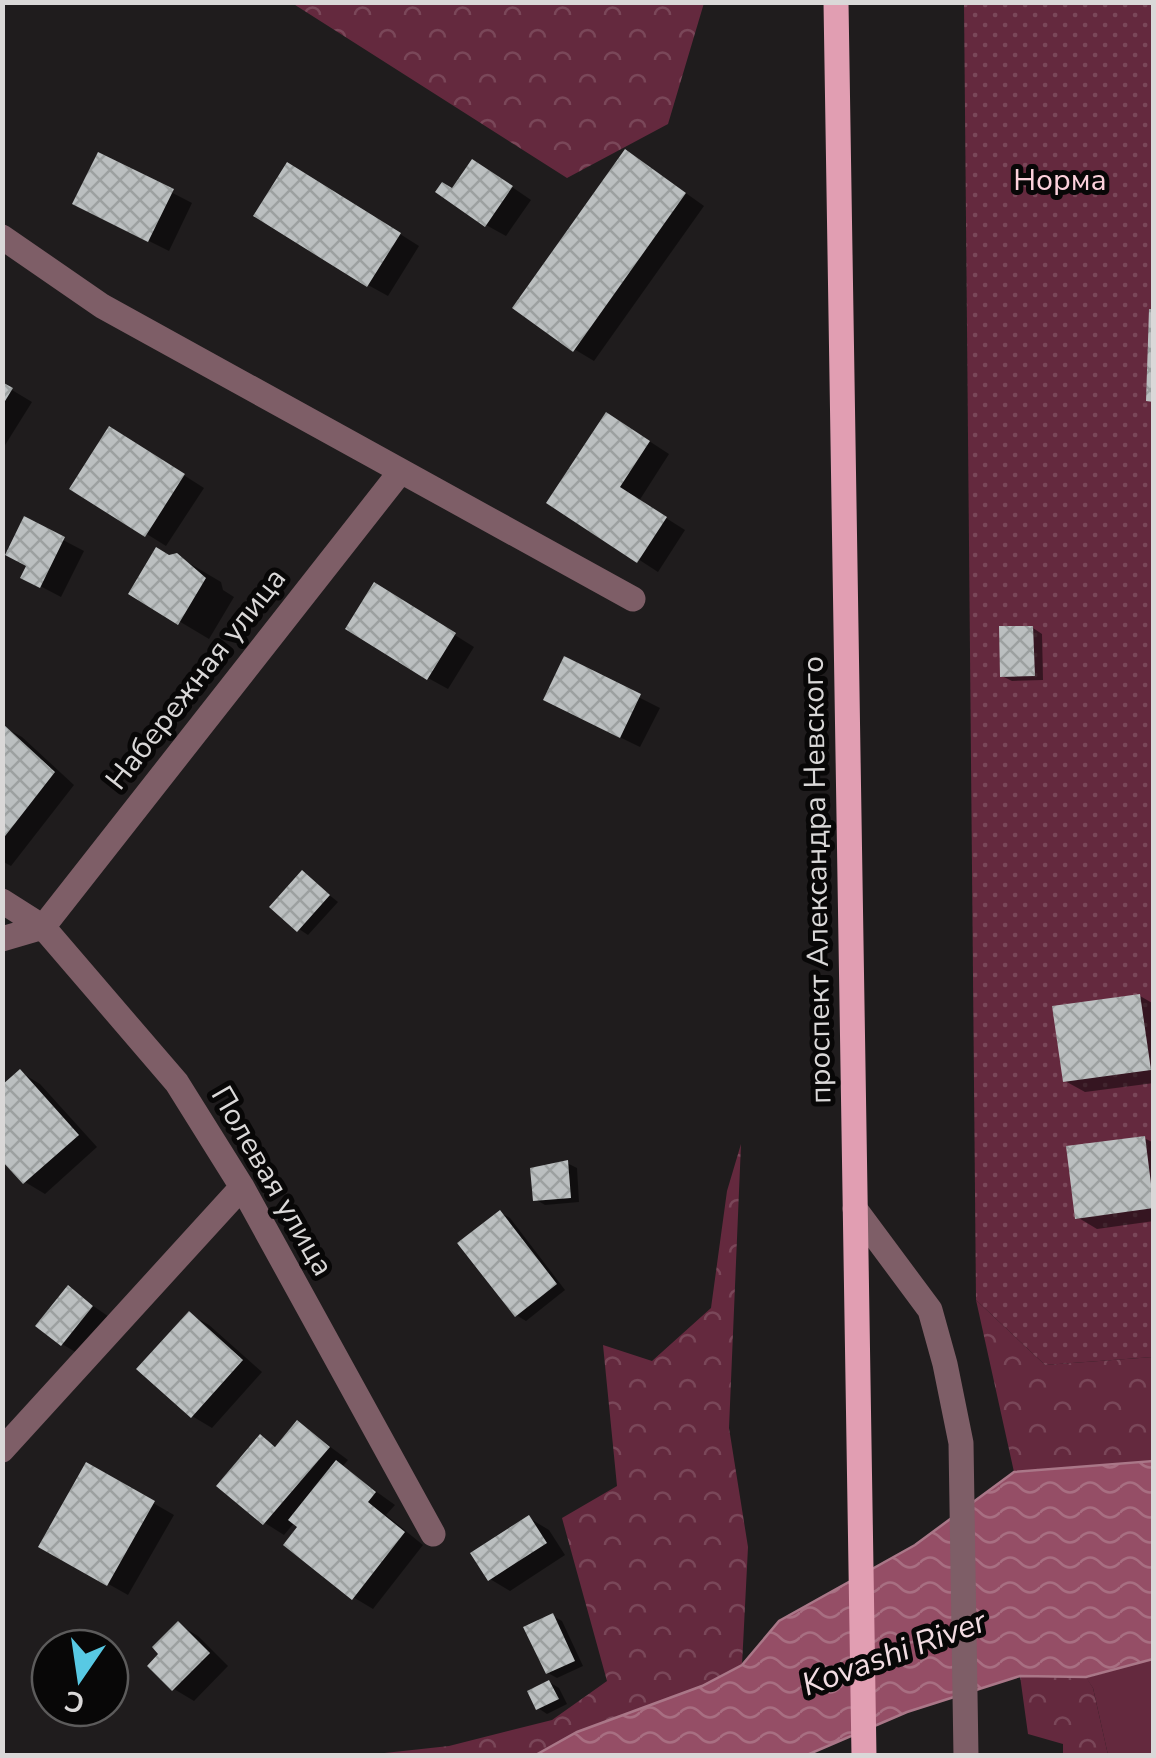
<svg xmlns="http://www.w3.org/2000/svg" width="1156" height="1758" viewBox="0 0 1156 1758" font-family="'Nunito Sans',sans-serif">
	<style>
		.grass { fill: #64293e }
		.forest { fill: url(#forest-crowns) }
		.garden { fill: url(#garden-dots) }
		.water { fill: url(#water-waves); stroke: #a78; stroke-width: 2.5 }
		.shadow { fill: #0007 }
		.building { fill: url(#building-cross-hatch) }
		.lines { fill: none; stroke-linecap: round; stroke-linejoin: round }
		.minor { stroke: #7e5e67; stroke-width: 25 }
		.major { stroke: #e19eb2; stroke-width: 25 }
		.labels { text-anchor: middle; dominant-baseline: central; stroke-width: 10; stroke-linejoin: round; paint-order: stroke }
		.park-label { font-size: 30px; fill: #fcd1dc; stroke: #080707 }
		.street-label { font-size: 30px; fill: #dad8d8; stroke: #080707 }
		.water-label { font-size: 32px; font-style: italic; fill: #f2dce2; stroke: #080707 }
	</style>
	<defs>
		<pattern id="forest-crowns" width="20" height="18" patternUnits="userSpaceOnUse" patternTransform="scale(2.5)"><rect width="20" height="18" fill="#64293e"/><path d="M2 6a3 3 0 1 1 6 0M12 15a3 3 0 1 1 6 0" fill="none" stroke="#7a4759"/></pattern>
		<pattern id="garden-dots" width="8" height="8" patternUnits="userSpaceOnUse" patternTransform="scale(2.5)"><rect width="8" height="8" fill="#64293e"/><path d="M2 2h.1M6 6h.1" fill="none" stroke="#7a4759" stroke-width="1.8" stroke-linecap="round"/></pattern>
		<pattern id="water-waves" width="16" height="10" patternUnits="userSpaceOnUse" patternTransform="scale(2.5)"><rect width="16" height="10" fill="#954e66"/><path d="M0 5q4-4 8 0t8 0" fill="none" stroke="#a86f82"/></pattern>
		<pattern id="building-cross-hatch" width="8" height="8" patternUnits="userSpaceOnUse" patternTransform="scale(2.5)"><rect width="8" height="8" fill="#bbbfc0"/><path d="M0 0l8 8M0 8l8-8" fill="none" stroke="#9ca0a0"/></pattern>
	</defs>
	<rect width="100%" height="100%" fill="#1f1c1d"/>
	<path class="grass" d="M1153,1659V1755H1108L1093,1688L1086,1678Z"/>
	<path class="forest" d="M292,3H704L668,124L567,178Z
		M741,1144L729,1428L748,1547L742,1665L702,1686L577,1732L534,1755L357,1756L449,1746L552,1720L607,1681L562,1518L617,1486L603,1345L652,1361L711,1308L727,1191Z
		M976,1300L1045,1365L1153,1357V1461L1014,1472Z
		M1020,1676L1086,1677L1093,1688L1108,1755H1063V1744L1028,1734Z"/>
	<path class="garden" d="M964,3H1153V1357L1045,1365L976,1300Z"/>
	<path class="water" d="M1153,1461V1659L1086,1677L1020,1676L907,1712L807,1755L534,1756L577,1732L702,1686L742,1665L779,1621L915,1545L1014,1472Z"/>
	<path class="shadow" d="M99,155L192,203L169,251L95,214Z
		M645,164L704,206L594,361L574,349Z
		M493,174L531,200L506,236L486,225L453,191Z
		M308,176L419,246L388,296L368,285Z
		M2,384L32,402L2,450Z
		M626,426L669,454L639,501L685,530L658,572L550,502Z
		M130,441L204,488L166,546L73,488Z
		M25,520L84,551L61,597L23,577L29,566Z
		M177,556L221,582L223,590L234,597L209,639L132,593Z
		M394,597L474,647L448,689L428,678Z
		M1033,628L1042,634L1043,680L1012,681L1002,676Z
		M565,660L660,708L640,747L566,711Z
		M2,726L22,737L74,785L11,866L2,861Z
		M303,874L338,902L308,935L299,929Z
		M1140,996L1154,1004V1083L1085,1092L1065,1081Z
		M20,1072L40,1084L97,1147L45,1194L25,1182L2,1157Z
		M1144,1138L1154,1143V1221L1097,1229L1077,1217Z
		M567,1163L577,1168L579,1202L545,1205L535,1199Z
		M501,1213L510,1218L565,1290L526,1321L516,1315Z
		M69,1289L112,1319L82,1356L62,1344Z
		M189,1314L209,1325L262,1372L212,1428L192,1416Z
		M298,1423L348,1460L342,1467L395,1505L386,1515L423,1545L373,1609L353,1597L301,1526L295,1522L284,1535L265,1523L261,1437L277,1447Z
		M87,1465L174,1515L128,1595L41,1546Z
		M529,1518L549,1530L565,1555L510,1591L490,1579Z
		M553,1616L562,1621L583,1666L557,1678L548,1673Z
		M178,1624L198,1636L228,1666L194,1701L174,1689L150,1666Z
		M549,1682L559,1688L567,1704L547,1714L538,1708Z"/>
	<path class="building" d="M625,149L686,193L573,352L512,308Z
		M98,152L174,189L148,242L72,204Z
		M472,159L513,186L485,227L435,192L442,182L452,188Z
		M287,162L401,233L367,287L253,216Z
		M1149,309H1154V402L1146,401Z
		M2,382L13,388L2,406Z
		M606,412L650,441L620,487L667,517L637,563L546,503Z
		M109,426L185,474L145,537L69,489Z
		M24,516L65,537L40,588L20,578L26,566L5,555Z
		M156,547L169,555L177,553L206,578L178,625L128,594Z
		M374,582L456,633L427,680L345,629Z
		M999,626H1033L1035,676L1000,677Z
		M564,656L641,694L620,738L543,700Z
		M2,723L55,772L2,840Z
		M302,870L330,895L297,932L269,907Z
		M1140,994L1151,1070L1063,1082L1052,1006Z
		M20,1069L79,1135L23,1184L2,1161V1085Z
		M1145,1136L1154,1208L1075,1219L1066,1146Z
		M568,1160L571,1198L533,1201L530,1168Z
		M500,1210L557,1284L515,1317L457,1243Z
		M68,1285L93,1306L61,1346L35,1326Z
		M189,1311L243,1360L191,1418L136,1369Z
		M297,1420L330,1447L263,1525L216,1486L260,1434L275,1447Z
		M336,1460L376,1492L368,1502L405,1532L352,1600L283,1545L297,1527L288,1520Z
		M86,1462L155,1501L107,1586L38,1547Z
		M529,1515L547,1543L488,1581L470,1553Z
		M553,1613L575,1661L546,1674L523,1627Z
		M178,1621L210,1653L172,1691L147,1666L158,1654L152,1647Z
		M549,1680L559,1699L536,1710L527,1691Z"/>
	<g class="lines">
		<path class="minor" d="M2,237L102,306L633,599
			M2,901L43,927L177,1083L242,1187L433,1534
			M2,939L43,927L401,471
			M855,1209L930,1310L945,1364L961,1443L966,1756
			M2,1450L242,1187"/>
		<path class="major" d="M836,2L864,1756"/>
	</g>
	<g class="labels">
		<g class="park-label">
			<text x="1060" y="180">Норма</text>
		</g>
		<g class="street-label">
			<text transform="translate(196 679) rotate(-52)">Набережная улица</text>
			<text transform="translate(817 880) rotate(-91)">проспект Александра Невского</text>
			<text transform="translate(272 1181) rotate(60)">Полевая улица</text>
		</g>
		<g class="water-label">
			<text transform="translate(894 1653) rotate(-20)">Kovashi River</text>
		</g>
	</g>
	<rect width="1156" height="1758" fill="none" stroke="#dad8d8" stroke-width="10"/>
	<g transform="translate(80 1678) rotate(193)"><circle r="48" fill="#080707" stroke="#5c5b5b" stroke-width="2.5"/>
	<path d="M0-8L18 38L0 25L-18 38Z" fill="#58c9e4"/>
	<text y="-15" font-size="28" font-weight="bold" text-anchor="middle" fill="#dad8d8">С</text>
	</g>
</svg>
